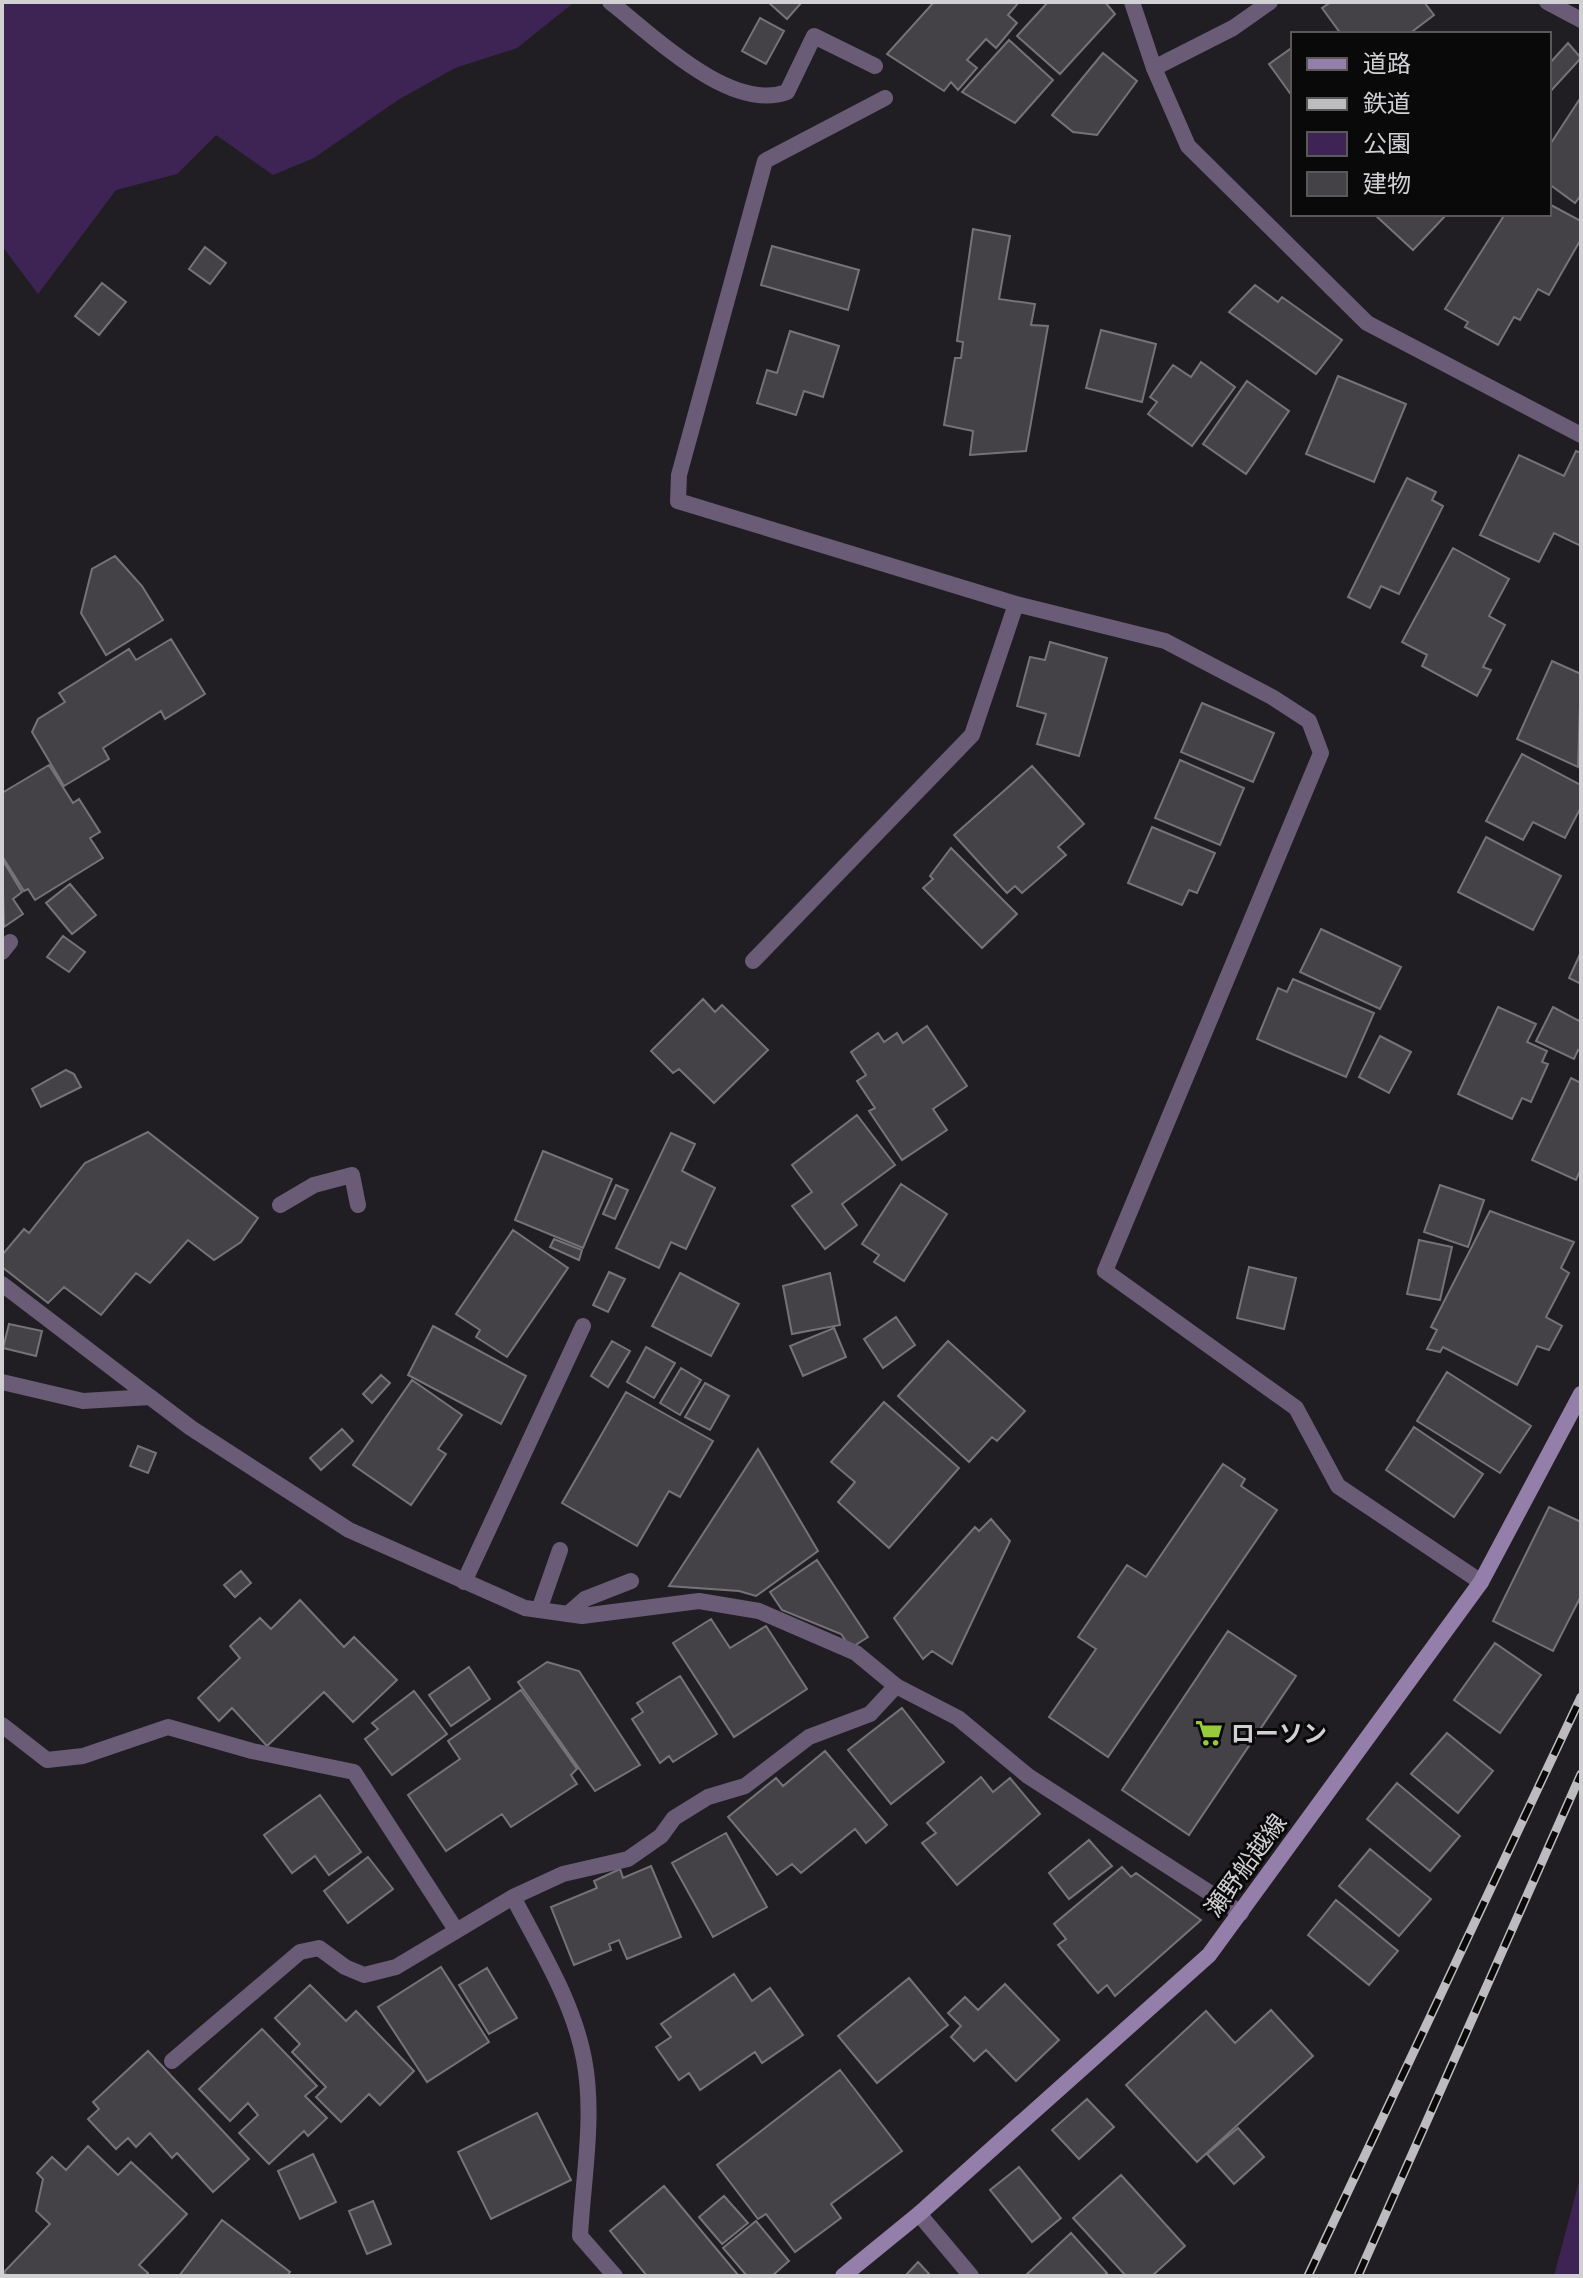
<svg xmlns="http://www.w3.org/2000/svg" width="1583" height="2278" viewBox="0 0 1583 2278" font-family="Quicksand,'Noto Sans JP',sans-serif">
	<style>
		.green { fill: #3e2454 }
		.building { fill: #444247; stroke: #767378; stroke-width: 2 }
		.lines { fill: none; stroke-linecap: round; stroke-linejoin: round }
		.service { stroke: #6a5c77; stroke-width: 16 }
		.minor { stroke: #6a5c77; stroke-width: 16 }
		.secondary { stroke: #947eaa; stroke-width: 16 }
		.rail-casing { stroke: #bcbbbe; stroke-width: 9 }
		.rail { stroke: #0a090a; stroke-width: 6; stroke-dasharray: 18; stroke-linecap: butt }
		.labels { text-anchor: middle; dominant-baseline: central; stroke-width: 6; stroke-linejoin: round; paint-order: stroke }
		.poi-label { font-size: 24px; font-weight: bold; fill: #d1d0d3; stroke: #0a090a; text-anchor: start }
		.street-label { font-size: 24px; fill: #d1d0d3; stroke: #0a090a }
	</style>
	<rect width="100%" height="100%" fill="#201e22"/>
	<path class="green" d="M2,2H572V4L517,48L455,68L398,100L314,158L273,175L216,135L177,174L116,190L38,294L2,246Z
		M1581,2174V2276H1554Z"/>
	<path class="building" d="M768,2H802L787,19Z
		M934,2H1019L1008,15L1017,23L996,48L986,39L967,60L977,68L958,90L951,82L944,91L887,54Z
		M1048,2H1105L1115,14L1060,74L1017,36Z
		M1331,2H1424L1434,15L1409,34H1341L1322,8Z
		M760,18L784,31L766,64L742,51Z
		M1009,40L1053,80L1015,123L962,92Z
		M1568,43L1581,58L1549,93V64Z
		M1293,47V95L1292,96L1269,64Z
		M1103,53L1137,81L1097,135L1073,132L1052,115Z
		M1581,97V195L1575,203L1549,184V146Z
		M1549,204L1581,221V239L1549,295L1538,289L1520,320L1514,317L1498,345L1465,327L1468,322L1445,309L1505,214H1549Z
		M1374,214H1447L1413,250Z
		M973,229L1010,236L999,299L1035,304L1031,325L1048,326L1026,451L970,455L973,431L944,425L955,358H961L963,342L957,341Z
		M772,246L859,270L848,310L761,285Z
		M205,247L226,263L210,284L189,269Z
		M102,283L126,302L99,335L75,316Z
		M1255,285L1278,302L1282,297L1342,340L1316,374L1229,312Z
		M1101,330L1156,344L1142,402L1086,388Z
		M790,331L839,346L823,397L804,391L796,415L757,403L767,370L777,373Z
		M1201,362L1235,387L1192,446L1148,414L1157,402L1150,397L1173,365L1191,377Z
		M1338,376L1406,404L1374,482L1306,454Z
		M1247,381L1289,411L1246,474L1203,444Z
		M1576,451L1581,453V546L1554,533L1539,562L1480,535L1519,455L1564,476Z
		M1407,478L1436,492L1432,500L1443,506L1399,594L1381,586L1370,608L1348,597Z
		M1453,548L1509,579L1489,616L1505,625L1483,667L1491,670L1477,696L1422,666L1427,655L1402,642Z
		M115,556L142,586L163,620L106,655L81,613L92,569Z
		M171,639L205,694L165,719L161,711L103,748L109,759L64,786L32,732L38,719L65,702L59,693L129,649L136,660Z
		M1050,642L1107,658L1079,756L1037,744L1046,714L1017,706L1030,657L1045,660Z
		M1552,661L1581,674L1578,767L1517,739Z
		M1202,703L1274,733L1253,782L1181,752Z
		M1522,754L1581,785V807L1565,838L1533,822L1523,840L1486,821Z
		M1180,760L1244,788L1220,845L1155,818Z
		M49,765L73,803L79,799L100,832L90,838L103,858L35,900L28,889L24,891L2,856V793Z
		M1032,766L1084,824L1058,847L1066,855L1022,893L1015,886L1007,893L954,835Z
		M1152,827L1215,853L1197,893L1189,890L1182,905L1128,883Z
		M1486,837L1561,876L1533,930L1458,892Z
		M951,848L1017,914L982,948L923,888L933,879L930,876Z
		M2,859L22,892L13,899L23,914L4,927Z
		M70,884L96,915L72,934L46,903Z
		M1321,929L1401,967L1380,1009L1300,972Z
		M63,936L85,952L69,972L47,957Z
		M1581,952V984L1569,978Z
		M1293,979L1374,1013L1346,1077L1257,1039L1278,988L1287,992Z
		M703,999L715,1012L722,1005L768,1050L714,1103L679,1069L673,1073L651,1051Z
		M1498,1007L1536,1024L1527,1042L1547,1051L1542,1062L1548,1064L1531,1102L1522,1098L1512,1119L1458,1094Z
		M1553,1007L1579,1021L1581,1017V1052L1578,1050L1574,1059L1536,1041Z
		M927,1026L967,1086L933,1109L947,1130L902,1160L869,1111L875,1108L857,1081L866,1075L851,1052L878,1033L884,1042L897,1033L903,1043Z
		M1380,1036L1411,1052L1389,1093L1359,1077Z
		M66,1070L74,1074L81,1087L41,1107L32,1089Z
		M1571,1078L1581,1083V1169L1576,1180L1532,1160Z
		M857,1115L895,1165L842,1204L857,1225L825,1249L792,1206L812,1192L792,1165Z
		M148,1132L258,1218L241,1242L214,1260L188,1240L150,1283L136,1273L101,1315L64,1287L48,1303L2,1267V1255L24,1229L29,1233L85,1163Z
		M671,1133L695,1144L682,1171L715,1188L686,1249L671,1242L659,1268L616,1248Z
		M543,1151L612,1179L583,1248L515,1220Z
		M901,1184L947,1214L904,1281L874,1262L879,1255L862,1244Z
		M616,1185L628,1190L615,1219L603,1214Z
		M1440,1185L1484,1200L1468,1247L1424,1232Z
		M1490,1211L1574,1242L1561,1268L1569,1273L1546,1317L1562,1326L1549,1350L1537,1346L1517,1385L1443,1347L1440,1352L1427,1349L1437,1330L1431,1327Z
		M513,1230L568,1268L507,1357L476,1337L480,1330L456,1314Z
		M554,1239L582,1250L579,1260L550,1247Z
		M1419,1240L1452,1247L1440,1300L1407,1294Z
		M1249,1267L1296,1278L1284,1329L1237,1318Z
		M609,1272L625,1279L608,1312L593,1305Z
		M680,1273L739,1304L711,1356L652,1326Z
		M830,1273L840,1325L792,1334L783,1286Z
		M896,1317L915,1345L883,1368L864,1339Z
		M9,1324L42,1331L36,1356L3,1348Z
		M433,1326L526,1376L501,1424L408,1375Z
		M834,1328L846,1357L803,1376L790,1346Z
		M612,1341L630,1351L608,1387L591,1376Z
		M948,1341L1025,1411L997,1441L992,1437L969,1462L898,1396Z
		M646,1347L675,1363L654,1398L627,1382Z
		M681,1368L701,1380L680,1415L660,1403Z
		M1447,1372L1531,1426L1500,1473L1417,1421Z
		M381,1375L390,1383L372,1403L363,1394Z
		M412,1380L462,1415L438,1449L446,1454L411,1505L353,1465Z
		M705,1383L729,1396L710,1430L685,1417Z
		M626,1392L713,1441L680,1497L669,1491L637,1546L562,1503Z
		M884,1402L959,1468L889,1548L838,1502L855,1482L831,1462Z
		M1414,1427L1483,1474L1454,1517L1386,1470Z
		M342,1429L353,1441L321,1470L310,1458Z
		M138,1446L156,1453L148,1473L130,1466Z
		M758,1449L818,1551L756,1596L739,1591L669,1586Z
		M1223,1464L1245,1479L1241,1486L1277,1510L1108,1757L1049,1717L1096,1649L1078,1637L1127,1565L1146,1577Z
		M1549,1507L1581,1522V1596L1553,1651L1493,1621Z
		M991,1519L1010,1541L952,1664L932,1651L923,1659L894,1618L975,1527L979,1531Z
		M817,1560L868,1637L854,1646L848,1644L841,1634L782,1610L770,1592Z
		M241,1571L251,1583L235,1597L224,1585Z
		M300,1600L344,1647L354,1637L397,1680L353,1722L324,1692L267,1746L232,1708L219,1721L198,1698L240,1658L230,1646L260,1618L271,1629Z
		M711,1619L730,1648L766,1626L807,1689L734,1737L673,1643Z
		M1228,1631L1296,1676L1189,1835L1122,1790Z
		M1495,1643L1541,1675L1500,1733L1454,1700Z
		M547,1662L579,1671L640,1765L595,1791L518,1682Z
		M469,1667L490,1699L451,1726L429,1695Z
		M680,1676L717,1734L673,1762L669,1756L660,1763L632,1719L643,1712L637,1703Z
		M521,1690L577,1769L571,1775L577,1784L511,1827L502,1814L446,1851L408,1795L460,1759L448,1741Z
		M414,1691L447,1734L392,1775L365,1739L378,1729L372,1723Z
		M902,1708L944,1762L891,1804L848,1750Z
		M1447,1733L1493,1771L1458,1813L1411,1774Z
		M825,1751L887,1825L866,1843L855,1829L801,1873L792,1864L777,1875L728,1817L776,1778L783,1786Z
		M981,1777L993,1792L1010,1778L1040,1814L957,1885L922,1843L936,1833L927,1823Z
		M1397,1783L1460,1836L1430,1871L1367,1819Z
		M320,1795L361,1852L329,1875L315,1856L292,1873L264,1835Z
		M726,1833L767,1907L713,1937L672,1863Z
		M1089,1840L1112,1866L1069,1899L1049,1873Z
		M1370,1849L1431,1899L1399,1936L1339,1886Z
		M368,1857L393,1889L348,1923L324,1891Z
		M651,1866L681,1937L627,1959L619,1940L609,1944L611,1950L574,1965L551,1907L597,1888L594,1881L620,1869L623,1878Z
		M1122,1867L1131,1877L1136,1873L1201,1920L1115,1996L1107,1985L1098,1993L1058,1945L1066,1939L1054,1924Z
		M1336,1900L1398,1951L1369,1985L1308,1935Z
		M441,1967L489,2042L427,2082L378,2007Z
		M487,1968L517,2018L489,2034L459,1985Z
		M734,1974L752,2001L770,1988L803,2035L762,2063L755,2052L700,2090L689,2073L679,2080L656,2047L671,2037L661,2024Z
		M909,1978L948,2025L877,2083L838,2036Z
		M1005,1984L1059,2040L1016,2081L986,2050L974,2061L951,2037L961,2026L948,2013L965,1997L978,2010Z
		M310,1985L346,2021L356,2011L414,2071L380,2105L369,2094L341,2122L316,2097L326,2087L292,2052L300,2044L275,2018Z
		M1271,2010L1313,2056L1197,2162L1126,2085L1206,2011L1235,2043Z
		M262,2029L317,2086L305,2096L327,2118L308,2136L304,2131L269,2164L239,2133L258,2115L248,2103L230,2121L199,2089Z
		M148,2051L249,2159L213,2192L177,2153L172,2158L150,2133L136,2147L128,2138L116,2149L88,2119L99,2109L93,2102Z
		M840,2070L902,2151L831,2204L841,2218L795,2252L766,2214L758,2219L717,2165Z
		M1087,2099L1114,2127L1079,2159L1052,2130Z
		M537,2113L571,2180L491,2219L458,2152Z
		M1238,2128L1264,2157L1234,2184L1207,2154Z
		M88,2146L118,2175L131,2162L187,2214L139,2265L148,2273L145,2276H7L4,2272L50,2224L36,2211L43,2179L37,2173L52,2157L66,2170Z
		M313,2154L336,2202L300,2219L278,2171Z
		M1019,2167L1061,2218L1032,2242L990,2190Z
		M1121,2175L1185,2246L1152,2276H1126L1073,2218Z
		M664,2186L739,2276H647L610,2231Z
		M724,2196L748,2223L722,2244L699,2217Z
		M373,2201L391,2244L367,2254L349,2211Z
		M222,2220L290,2272L287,2276H179Z
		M756,2221L789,2261L772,2276H747L723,2248Z
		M1071,2233L1107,2273L1103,2276H1025Z
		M918,2262L931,2276H905Z"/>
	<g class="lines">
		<path class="service" d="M610,2C653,35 730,113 787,92L814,36L875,66
			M1547,2L1581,20
			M1154,68L1233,28L1270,2
			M885,98L765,161L679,475L678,501L1016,604L1165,641L1272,697L1309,721L1321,753L1105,1271L1296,1408L1338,1486L1481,1582
			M2,952L10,942
			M753,961L972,735L1016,604
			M280,1205L314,1185L352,1175L358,1205
			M2,1284L150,1397
			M464,1582L583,1326
			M539,1610L560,1550
			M568,1614L585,1599L631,1581
			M2,1725L47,1760L83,1756L168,1727L252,1751L354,1772L456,1930
			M513,1897C540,1949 573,2001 584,2059C595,2116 583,2179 580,2236L615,2276
			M172,2061L300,1952L319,1948L345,1967L364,1975L396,1967L513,1897L563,1874L628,1859L661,1836L674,1818L708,1797L745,1786L809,1737L870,1714L896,1686"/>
		<path class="minor" d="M1132,2L1154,68L1188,146L1367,323L1581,435
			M2,1382L83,1401L150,1397L191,1428L349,1530L525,1608L582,1616L699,1601L759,1611L856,1653L896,1686L958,1718L1028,1776L1241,1913
			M919,2214L971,2276"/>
		<path class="secondary" d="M843,2276L919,2214L1209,1955L1481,1582L1581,1394"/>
		<g class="rail-casing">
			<path id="rail" d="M1308,2276L1581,1697
				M1358,2276L1581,1774"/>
		</g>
		<use href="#rail" class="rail"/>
	</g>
	<defs>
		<g id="supermarket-bare" transform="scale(2.16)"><path d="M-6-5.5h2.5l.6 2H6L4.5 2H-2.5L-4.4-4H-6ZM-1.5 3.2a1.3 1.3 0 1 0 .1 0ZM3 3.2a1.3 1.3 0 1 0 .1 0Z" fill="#96cc39" stroke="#0a090a" stroke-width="2.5" paint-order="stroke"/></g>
	</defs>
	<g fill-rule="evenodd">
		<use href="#supermarket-bare" x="1209" y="1733"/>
	</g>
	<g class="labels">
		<g class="poi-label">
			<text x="1231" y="1733">ローソン</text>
		</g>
		<g class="street-label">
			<text transform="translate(1245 1865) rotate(-54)">瀬野船越線</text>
		</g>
	</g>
	<rect width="1583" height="2278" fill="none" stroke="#d1d0d3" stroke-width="8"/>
	<rect x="1291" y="32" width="260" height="184" fill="#0a090a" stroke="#5a595a" stroke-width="2"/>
	<rect x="1307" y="58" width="40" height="12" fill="#947eaa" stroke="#5a595a" stroke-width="2"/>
	<text x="1363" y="72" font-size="24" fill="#d1d0d3">道路</text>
	<rect x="1307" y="98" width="40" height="12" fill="#bcbbbe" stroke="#5a595a" stroke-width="2"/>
	<text x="1363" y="112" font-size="24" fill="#d1d0d3">鉄道</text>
	<rect x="1307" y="132" width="40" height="24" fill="#3e2454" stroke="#5a595a" stroke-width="2"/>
	<text x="1363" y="152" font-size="24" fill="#d1d0d3">公園</text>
	<rect x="1307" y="172" width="40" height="24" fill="#444247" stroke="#5a595a" stroke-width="2"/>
	<text x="1363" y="192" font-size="24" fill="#d1d0d3">建物</text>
</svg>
